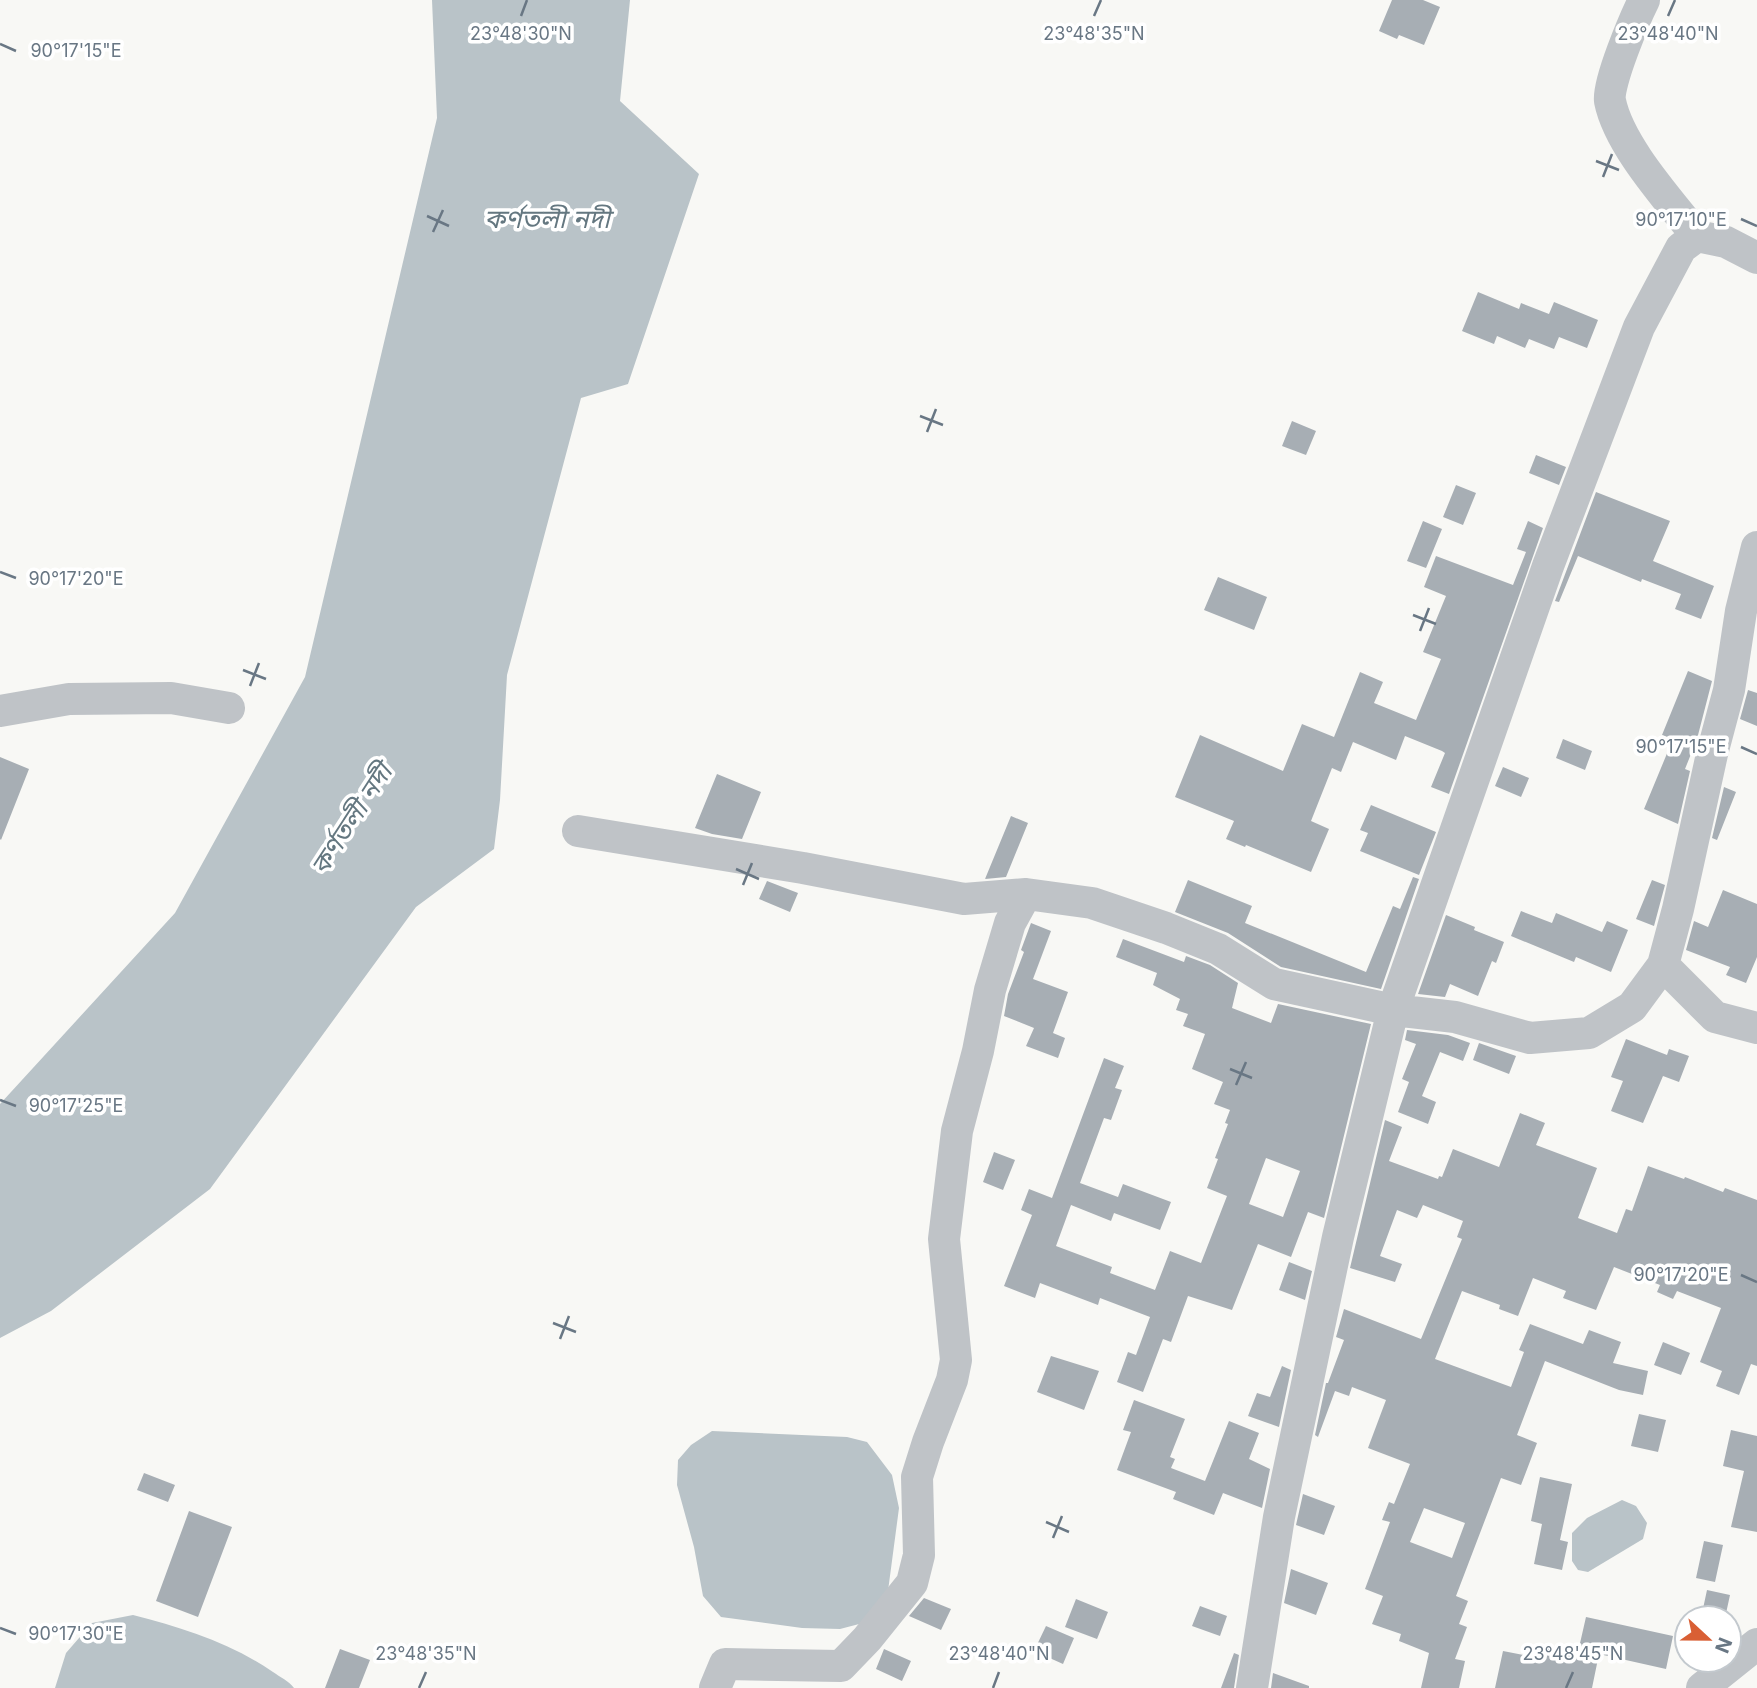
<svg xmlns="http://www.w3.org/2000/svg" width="1757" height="1688" viewBox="0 0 1757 1688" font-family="Inter,'Noto Sans Bengali',sans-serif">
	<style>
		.water { fill: #b9c3c8 }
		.building { fill: #a7aeb4; fill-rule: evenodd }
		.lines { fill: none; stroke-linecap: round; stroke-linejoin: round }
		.minor { stroke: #bfc3c7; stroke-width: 32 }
		.ticks { fill: none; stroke: #697784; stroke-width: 2.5 }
		.labels { text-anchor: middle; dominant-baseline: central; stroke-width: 7; stroke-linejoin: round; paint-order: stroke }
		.water-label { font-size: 26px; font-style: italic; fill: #647780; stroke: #fff }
		.ticks-label { font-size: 18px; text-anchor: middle; fill: #697784; stroke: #fff; stroke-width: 7; stroke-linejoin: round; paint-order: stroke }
	</style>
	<rect width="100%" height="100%" fill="#f8f8f5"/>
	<path class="water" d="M432,0H630L620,101L699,174L628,384L581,398L507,675L500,800L494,849L416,907L210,1189L51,1311L0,1338V1104L175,913L305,677L437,118Z
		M712,1431L847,1437L867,1442L892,1475L899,1508L888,1591L863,1623L840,1629L802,1628L721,1617L703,1596L694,1547L677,1485L678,1460L691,1445Z
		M1622,1500L1636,1506L1647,1523L1643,1539L1588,1572L1578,1570L1572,1561V1533L1587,1518Z
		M133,1615C183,1628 231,1643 273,1672C280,1677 289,1681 294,1688H55L66,1653L92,1623Z"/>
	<path class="building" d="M1392,0H1423L1440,7L1424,45L1399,35L1397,39L1379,31Z
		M1478,292L1519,309L1521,303L1549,314L1554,302L1598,320L1587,348L1559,337L1554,349L1529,339L1525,348L1497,336L1494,344L1462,331Z
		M1292,421L1316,431L1306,455L1282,446Z
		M1536,455L1566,467L1559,485L1529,473Z
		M1456,485L1476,493L1463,525L1443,517Z
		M1596,492L1670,521L1653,561L1714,586L1701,619L1675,609L1681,594L1642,579L1641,582L1578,556L1559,602L1555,601Z
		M1423,521L1442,529L1426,568L1407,561Z
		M1528,521L1543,528L1449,794L1431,787L1445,753L1442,751L1405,736L1396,760L1353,742L1341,772L1332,768L1311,821L1329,829L1311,872L1246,845L1245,847L1226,839L1234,821L1175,797L1200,735L1283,771L1302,724L1334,737L1360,672L1383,682L1374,703L1416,720L1441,659L1423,652L1446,596L1424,587L1436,556L1513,585L1526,552L1517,549Z
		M1218,577L1267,597L1254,630L1204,610Z
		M1688,671L1712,681L1697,739L1685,769L1690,771L1678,824L1644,809L1673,739L1662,735Z
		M1748,690L1757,693V726L1740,719Z
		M1563,739L1592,751L1585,770L1556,758Z
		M0,757L29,769L1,840L0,839Z
		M1503,767L1529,778L1521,797L1495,786Z
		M717,774L761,792L742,839L712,834L695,828Z
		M1724,787L1736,792L1717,840L1712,838Z
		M1371,805L1436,832L1419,875L1360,851L1368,833L1360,830Z
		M1011,816L1028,823L1006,877L985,879Z
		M1413,877L1419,879L1381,989L1281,967L1228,933L1175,912L1188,880L1252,906L1245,923L1366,972L1393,906L1400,909Z
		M1652,880L1665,885L1654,926L1636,919Z
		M767,881L798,893L790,912L759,899Z
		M1723,890L1757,904V957L1746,983L1726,975L1730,967L1686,950L1694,921L1708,927Z
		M1521,911L1552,923L1556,913L1602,932L1607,921L1628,930L1611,972L1576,957L1574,962L1511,936Z
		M1446,915L1475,927L1474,930L1504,942L1496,963L1492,961L1478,996L1450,984L1445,997L1418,994Z
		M1031,923L1051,931L1033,979L1068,992L1053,1033L1065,1038L1058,1058L1026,1046L1034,1028L1004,1016L1008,994L1024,952L1021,950Z
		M1123,939L1184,962L1186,956L1210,965L1238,983L1232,1008L1271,1023L1278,1004L1371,1024L1324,1218L1308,1212L1291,1257L1258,1244L1232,1310L1188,1296L1171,1342L1163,1339L1143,1392L1117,1382L1128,1352L1136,1355L1150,1317L1100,1298L1098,1305L1040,1283L1035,1298L1004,1286L1032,1215L1021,1210L1029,1189L1052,1198L1104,1058L1124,1066L1115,1088L1122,1090L1111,1120L1104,1118L1080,1183L1118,1197L1123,1184L1171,1202L1160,1230L1114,1213L1111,1221L1071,1205L1056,1246L1112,1267L1110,1273L1155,1290L1170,1251L1201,1263L1227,1196L1207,1188L1218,1159L1215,1158L1228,1124L1225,1123L1230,1110L1214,1104L1223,1082L1192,1069L1205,1034L1183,1026L1188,1014L1176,1010L1180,999L1153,985L1157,973L1116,957ZM1266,1158L1300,1171L1283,1217L1249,1204Z
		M1407,1030L1448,1035L1470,1043L1463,1061L1440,1052L1422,1096L1436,1102L1428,1124L1398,1112L1409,1082L1402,1079L1416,1044L1405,1040Z
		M1626,1039L1667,1055L1669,1049L1689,1056L1679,1082L1663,1076L1643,1123L1611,1111L1623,1081L1611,1077Z
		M1479,1043L1516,1056L1509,1074L1473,1060Z
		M1520,1113L1545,1123L1536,1145L1597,1168L1578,1218L1617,1233L1626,1209L1632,1211L1648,1166L1684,1179L1685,1177L1723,1192L1725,1188L1757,1200V1366L1751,1364L1739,1395L1716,1386L1722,1371L1700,1362L1721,1308L1677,1291L1673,1299L1657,1292L1660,1285L1614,1267L1596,1310L1563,1298L1566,1291L1533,1278L1518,1316L1499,1309L1500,1305L1462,1291L1435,1359L1511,1387L1524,1352L1519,1350L1530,1324L1583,1344L1589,1330L1621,1342L1613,1363L1648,1371L1643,1395L1619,1390L1545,1361L1517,1435L1537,1443L1521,1485L1501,1478L1456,1596L1468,1601L1459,1624L1467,1627L1455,1659L1465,1661L1459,1688H1421L1429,1653L1399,1641L1401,1634L1372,1624L1383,1596L1365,1589L1390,1522L1382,1520L1389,1502L1394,1504L1410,1464L1368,1448L1386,1400L1352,1387L1349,1396L1335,1391L1318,1437L1315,1435L1326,1383H1328L1344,1340L1336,1337L1344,1309L1421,1339L1462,1239L1457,1237L1463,1221L1423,1205L1417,1218L1397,1210L1380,1256L1402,1264L1395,1282L1350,1268L1385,1120L1402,1127L1389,1161L1438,1179L1439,1176L1442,1177L1453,1149L1499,1167ZM1424,1508L1465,1523L1452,1558L1410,1542Z
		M994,1152L1015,1160L1003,1190L983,1182Z
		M1289,1262L1312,1271L1305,1300L1279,1290Z
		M1663,1342L1690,1353L1681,1375L1654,1365Z
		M1051,1356L1099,1371L1084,1410L1037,1392Z
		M1282,1366L1291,1370L1279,1427L1248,1416L1257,1393L1270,1397Z
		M1134,1400L1185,1419L1170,1457L1175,1459L1171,1468L1205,1481L1229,1421L1259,1433L1249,1459L1270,1469L1262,1508L1223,1493L1214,1515L1173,1499L1176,1492L1117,1470L1131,1432L1123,1430Z
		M1639,1414L1666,1420L1658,1452L1631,1446Z
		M1731,1430L1757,1436V1532L1731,1527L1744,1471L1723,1466Z
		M144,1473L175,1485L168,1502L137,1490Z
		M1540,1477L1572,1484L1560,1540L1568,1542L1562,1570L1534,1564L1542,1524L1531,1521Z
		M1303,1494L1335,1506L1324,1535L1296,1525Z
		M189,1511L232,1527L198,1617L156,1601Z
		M1704,1541L1723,1545L1715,1582L1696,1578Z
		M1291,1569L1328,1583L1316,1615L1284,1603Z
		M1707,1590L1730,1595L1725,1618H1701Z
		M924,1598L951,1609L941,1630L909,1616Z
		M1076,1599L1108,1612L1097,1639L1065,1627Z
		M1200,1606L1227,1616L1220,1636L1192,1626Z
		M1586,1617L1673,1636L1666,1669L1599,1654L1592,1688H1495L1503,1651L1543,1659L1546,1645L1578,1652Z
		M1046,1626L1074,1638L1063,1664L1034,1651Z
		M340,1649L370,1660L359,1688H325Z
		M884,1649L911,1661L902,1681L876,1669Z
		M1234,1653L1239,1655L1234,1688H1221Z
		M1273,1673L1309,1686V1688H1271Z"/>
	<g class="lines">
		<path class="minor" d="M1644,0C1635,18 1607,84 1610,101C1619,146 1669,200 1697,236
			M0,711L69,699L171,698L229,708
			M578,831L803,868L964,899L1026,894L1092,903L1166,928L1218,949L1274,984L1393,1010L1455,1017L1530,1038L1589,1033L1632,1007L1663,965L1678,909L1712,754L1729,690L1741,611L1757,547
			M1663,965L1715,1017L1757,1028
			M715,1688L725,1664L841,1666L867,1639L912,1583L919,1555L917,1477L928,1442L952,1380L956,1360L944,1239L957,1131L978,1051L990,990L1010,923L1026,894
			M1252,1688L1279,1517L1338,1237L1393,1010L1548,566L1639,327L1681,248L1697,236L1726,242L1757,258
			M1702,1688L1757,1644"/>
	</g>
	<path class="ticks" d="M521,16L527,0M1094,16L1101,0M1668,16L1675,0M0,44L16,51M1596,161L1619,170M1603,177L1612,154M427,216L449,226M1741,219L1757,226M433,232L443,210M920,416L943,425M927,432L936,409M0,572L16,578M1413,615L1436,624M1420,631L1429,608M243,670L266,679M250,686L259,663M1741,747L1757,754M736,869L759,879M743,885L752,863M1230,1069L1252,1078M1236,1085L1246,1062M0,1100L16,1106M1741,1275L1757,1282M553,1323L576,1332M560,1339L569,1316M1046,1522L1069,1532M1053,1538L1062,1516M0,1628L16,1634M419,1688L426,1672M993,1688L999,1672M1566,1688L1573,1672"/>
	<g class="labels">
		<g class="water-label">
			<text x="547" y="218">কর্ণতলী নদী</text>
			<text transform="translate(351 819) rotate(-57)">কর্ণতলী নদী</text>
		</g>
	</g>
	<g class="ticks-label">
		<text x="1094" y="40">23°48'35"N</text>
		<text x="1668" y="40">23°48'40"N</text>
		<text x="521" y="40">23°48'30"N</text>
		<text x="76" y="57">90°17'15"E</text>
		<text x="1681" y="226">90°17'10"E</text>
		<text x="76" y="585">90°17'20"E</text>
		<text x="1681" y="753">90°17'15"E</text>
		<text x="76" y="1112">90°17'25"E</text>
		<text x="1681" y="1281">90°17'20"E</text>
		<text x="76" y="1640">90°17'30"E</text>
		<text x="426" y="1660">23°48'35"N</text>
		<text x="999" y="1660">23°48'40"N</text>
		<text x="1573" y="1660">23°48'45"N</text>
	</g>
	<g transform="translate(1708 1639) rotate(112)"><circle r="33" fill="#ffffff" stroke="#c3c9ce" stroke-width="2"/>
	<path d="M0-5L12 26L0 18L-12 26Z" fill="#d95f34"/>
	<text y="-10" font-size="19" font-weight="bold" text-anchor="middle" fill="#697784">N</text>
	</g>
</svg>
